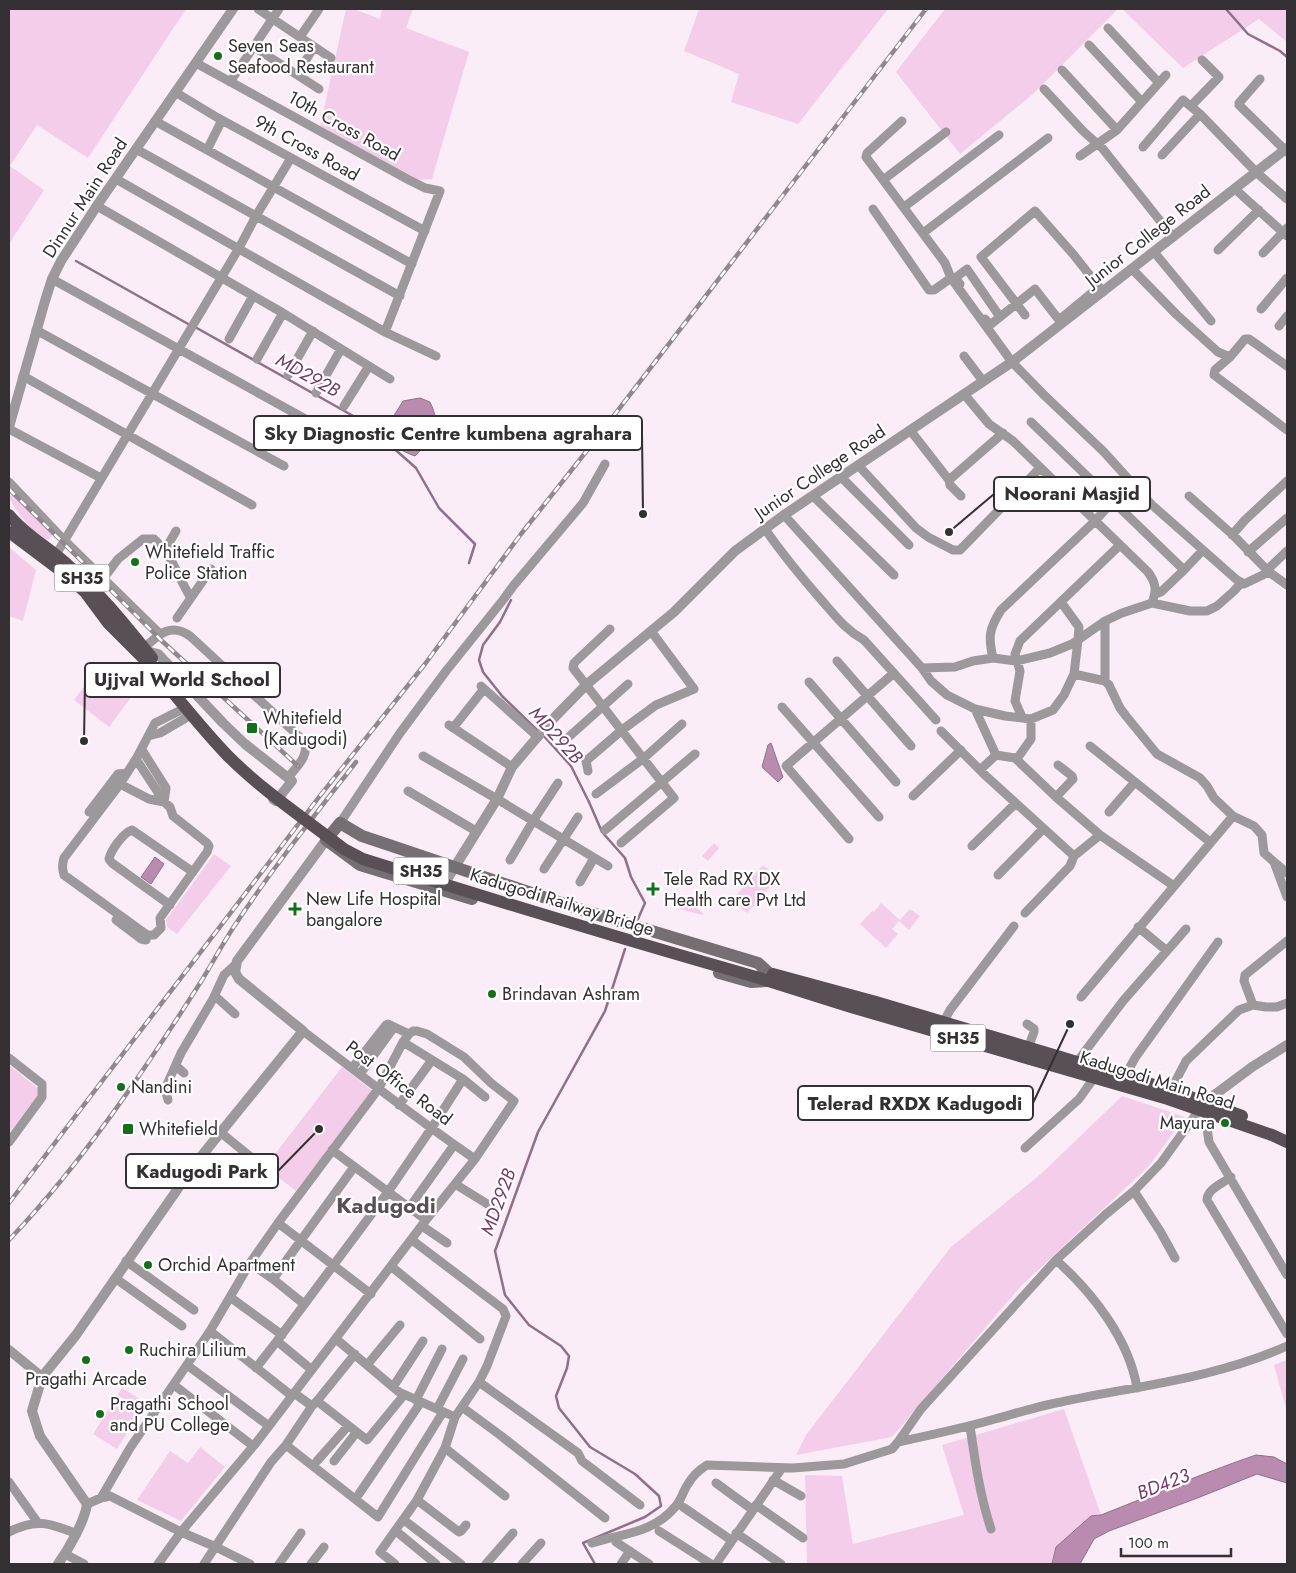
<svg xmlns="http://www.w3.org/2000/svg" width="1296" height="1573" viewBox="0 0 1296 1573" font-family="Jost,sans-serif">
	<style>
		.green { fill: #f3cdea }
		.water { fill: #b98baf; stroke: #916f8a }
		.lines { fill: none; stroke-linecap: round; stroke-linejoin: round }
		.stream { stroke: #916f8a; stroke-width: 2.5 }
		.minor { stroke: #9d989c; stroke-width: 9 }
		.tertiary { stroke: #9d989c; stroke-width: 10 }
		.secondary { stroke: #756e73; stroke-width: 12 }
		.primary { stroke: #595057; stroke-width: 12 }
		.rail-casing { stroke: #90888e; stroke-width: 4.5 }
		.rail { stroke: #fff; stroke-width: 2.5; stroke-dasharray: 8; stroke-linecap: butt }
		.primary-bridge { stroke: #595057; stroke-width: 12 }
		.poi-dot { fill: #146f1a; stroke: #fff; stroke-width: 2 }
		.labels { text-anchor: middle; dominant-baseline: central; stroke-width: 4.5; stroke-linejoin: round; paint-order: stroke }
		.shield { fill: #fff; stroke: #706d70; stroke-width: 1 }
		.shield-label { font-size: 16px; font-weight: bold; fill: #332f32 }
		.poi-label { font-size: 18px; fill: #332f32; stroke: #fff; text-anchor: start }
		.street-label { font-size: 18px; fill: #332f32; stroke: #fff }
		.water-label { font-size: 19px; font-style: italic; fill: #763b6c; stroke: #fff }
		.district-label { font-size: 22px; font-weight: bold; fill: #5a4f57; stroke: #fff }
		.leader { fill: none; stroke: #332f32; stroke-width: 2 }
		.callout-dot { fill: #332f32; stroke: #fff; stroke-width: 2 }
		.callout { fill: #fff; stroke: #332f32; stroke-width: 2 }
		.callout-label { font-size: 19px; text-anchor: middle; font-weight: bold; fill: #332f32 }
	</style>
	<rect width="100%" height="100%" fill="#faedf7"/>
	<path class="green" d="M9,9H186L88,158L37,125L10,166L44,190L9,244Z
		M346,9H354L380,19L382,9H413L406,28L469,52L432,179L416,180L320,127Z
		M699,9H888L798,124L731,102L739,74L684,51Z
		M945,9H1118L1033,94L960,154L896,72Z
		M1122,9H1287V42L1259,19L1183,68Z
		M15,492L54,533L48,540C34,535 15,511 9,497Z
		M9,547L36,570L23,621L9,616Z
		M103,662L138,688L109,727L74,700Z
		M714,843L719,848L708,861L702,856Z
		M214,854L231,866L177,934L167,927L166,920Z
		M763,865L778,878L747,913L732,900Z
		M683,897L704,914L702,915L680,909Z
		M881,903L900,920L910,909L920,916L909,930L899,921L892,929L898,934L886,948L860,924L872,911L874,912Z
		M9,1065L41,1091L9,1133Z
		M342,1067L373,1091L296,1191L265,1167Z
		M1122,1096L1185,1117L1149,1166L1021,1286L892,1437L796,1455L806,1435L951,1247L1042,1173Z
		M1287,1360V1412L1274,1365Z
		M122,1388L146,1403L117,1449L93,1434Z
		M1064,1409L1101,1515L1091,1516L1052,1561V1564H807L805,1475L842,1476L853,1544L964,1515L942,1445Z
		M200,1447L225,1467L181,1521L137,1500L170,1451L188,1463Z"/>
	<path class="water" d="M420,398L430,402C442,427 434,438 415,456C401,451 390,445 385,430L403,401Z
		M771,743L783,777L778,782L762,767L768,745Z
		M155,857L164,864L151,884L141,877Z
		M1256,1455L1274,1457L1287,1464V1483L1257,1474L1200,1497L1109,1531L1094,1539L1080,1564H1052L1056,1547L1091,1516L1101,1515C1152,1495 1203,1473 1256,1455Z"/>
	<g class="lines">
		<path class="stream" d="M1226,9L1248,34L1280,51L1287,57
			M76,261L190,325
			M195,327L364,422L416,468L439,508L475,544L469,563
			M511,600L500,622L483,645L479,660L483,672L502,696L539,732
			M543,735L571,766L589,802L602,832L625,858L631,877L645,903L638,919
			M595,1564L583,1543L645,1517L661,1506L659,1496L635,1474L590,1447L559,1408L556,1396L567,1368L569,1356L561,1346L529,1325L505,1295L495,1251L538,1132L605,1011L625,949"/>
		<path class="minor" d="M258,9L331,58
			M1108,28L1159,83
			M300,37L319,9
			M1089,45L1142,102
			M254,47L319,89
			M306,60L314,47
			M196,63L409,180L425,188L440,191L385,332
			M1062,70L1117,130
			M1260,79L1239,103V105L1287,152
			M230,82L279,9
			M1044,89L1083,131L1103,149L1173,237
			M175,92L218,118L425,231
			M1191,106L1219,77L1202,60
			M155,121L412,264
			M902,121L867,153L866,157L945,263L951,278L1012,362L1044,395L1103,451L1152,505L1237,580L1244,584L1269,572
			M1143,147L1183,100L1200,114L1256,172L1287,199
			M136,149L256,216L291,158
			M207,150L222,120
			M1162,155L1200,114
			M1080,156L1117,130L1166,75
			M116,179L385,332L436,356
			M883,180L946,132
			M1235,189L1287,236
			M97,206L283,313L390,379
			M904,207L999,135
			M873,209L929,290H934L951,278
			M923,233L1048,138
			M1218,250L1259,210
			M1154,252L1211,321
			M1263,253L1287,228
			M1132,269L1177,315L1218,352L1230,357
			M52,279L309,421
			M960,284L955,278L967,269L1000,317
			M1261,309L1287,278
			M1025,315L981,257L1035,211L1073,254L1103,292
			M985,319L990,325L1035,289L1059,320L1099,287
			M1279,326L1287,316
			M36,330L284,466
			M229,339L253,296
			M964,356L983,381
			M257,359L283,313
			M1287,366L1249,339H1245L1230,357L1215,370L1214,375L1287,430
			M288,375L313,331
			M23,376L252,505
			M316,393L341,349
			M964,394L989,424L1013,441L1148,572C1156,583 1157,590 1152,603
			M344,406L369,366
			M1031,422L1184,570L1203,550
			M9,429L101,478
			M910,430L949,480L950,485L961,496
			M858,465L916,528L928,537L953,550H960L1040,468
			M841,477L909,545
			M949,480L1003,433
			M9,482L64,540L160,634
			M813,496L894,575
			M1189,496L1234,536L1269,572L1287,585
			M784,515L922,668L955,667L973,661L993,658L1016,661L1050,653L1072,644L1105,621L1122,613L1152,603L1190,611H1207L1217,606L1234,591L1241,583
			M765,529C783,555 803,579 824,603C837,618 846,630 864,640L936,720
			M176,531L165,550C175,565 181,582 191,598
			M1232,535L1245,520L1287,481
			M1248,552L1287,518
			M54,558L239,248L256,216L400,296
			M1267,570L1287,551
			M89,585L103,579L118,559L143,539H154L165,550
			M1155,594L1161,592L1184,570
			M177,618L211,569
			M1105,621V681
			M610,629L574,663L573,668L674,798L621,843
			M144,648C158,635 170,622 190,636L304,741C310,756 296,767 288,778
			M993,658C988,637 989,629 1001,610L1095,521L1131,481
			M837,661L911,746
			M922,668L931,681L947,695L975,709L1005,716L1031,719L1053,710L1064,695L1074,674L1078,640L1079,627L1061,602
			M1074,674L1105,681L1109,685L1120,708L1126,716L1157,754L1200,778L1207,786L1214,798L1233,816L1254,826L1262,835L1264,853L1274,862L1287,897
			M809,682L896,782
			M481,686L538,737
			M782,707L879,817
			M975,709L996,755
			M1022,717L1015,701L1020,671L1015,654L1020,641L1120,545
			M449,725L512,767
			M453,728L483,690
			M941,731L986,776L1074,856L1100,835
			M148,736L160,733L189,716
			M563,742L628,684
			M1090,746L1210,842
			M142,750L166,788L164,802
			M423,756L497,799L608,866
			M1015,758L1056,797L1100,835L1174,886
			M136,759L159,794
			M980,770L996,755L1015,758L1019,756L1031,739V719
			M588,771L586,761L622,730L656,705L694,689L651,631
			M120,784L149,799L164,802L170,807L173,816L207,843L209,846L207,852L160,918L161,928L154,935H147L64,875C62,869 62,864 64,858Z
			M120,784L136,759L155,723L183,709
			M408,791L476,831
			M596,794L644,758L682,724
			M913,796L961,750
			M1056,797L1073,779L1072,776L1058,765
			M89,812L118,774L127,773
			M1109,812L1135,782
			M340,823L400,733L446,671L503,600L514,585L583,503L605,464
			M605,830L695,754
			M849,839L786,766L894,673
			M972,846L1015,804
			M510,860L533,821L558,783
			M1274,862L1287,873
			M544,869L578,817
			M998,875L1043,829
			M580,882L594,858
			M170,905L112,863L109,859C111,850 123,833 132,830L193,872
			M1025,913L1070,866L1074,856
			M116,920L141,939L146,940L147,935
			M1138,927L1167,951
			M215,996L235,1014
			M1081,997L1233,816
			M1253,1005L1244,981L1245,975L1287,941
			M1027,1024L1034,1029V1032L1028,1048
			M941,1027L950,1010L1014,926
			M303,1031C360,1074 416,1119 475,1159
			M9,1058L42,1084V1097L9,1142
			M1077,1062L1123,1001L1186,929
			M176,1066L184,1073
			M352,1068L386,1025L388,1024L409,1034
			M360,1074L394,1027
			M1125,1076L1135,1058L1218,942
			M463,1079L485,1097
			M1171,1090L1186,1061L1239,1010L1253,1005L1266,1007H1277L1287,1003
			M168,1100L165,1089L181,1053L213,999L224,975L236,964
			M399,1105L432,1060
			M1208,1114L1206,1121L1209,1142L1287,1275
			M220,1132L257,1162
			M1025,1148L1079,1099L1094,1078
			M332,1150L426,1220
			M1231,1177C1223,1183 1207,1189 1207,1200L1287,1334
			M455,1184L497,1210
			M1134,1191L1160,1231L1175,1258
			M409,1208L454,1145
			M278,1223L371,1294
			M422,1226L447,1243
			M412,1240L503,1309L506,1316L487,1366L479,1382L455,1417
			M1056,1260C1092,1292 1129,1339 1137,1388
			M126,1261L194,1310
			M250,1263L273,1279
			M392,1267L480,1339
			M115,1278L182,1326
			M230,1297L282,1335
			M304,1304L273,1279L354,1167
			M210,1331L292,1396
			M336,1339L399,1392L455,1417L445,1448L505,1496
			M187,1365L269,1426
			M367,1365L400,1325
			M256,1368L277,1341
			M312,1370L277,1341L388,1192L431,1129L463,1079L403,1042
			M479,1382L578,1453L582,1461L640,1505
			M174,1385L253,1446
			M393,1387L423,1341
			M294,1393L312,1406L317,1401L367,1440L404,1395
			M416,1400L442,1349
			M317,1401L355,1354
			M462,1407L500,1435L605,1518
			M437,1409L463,1359
			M970,1426C975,1461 980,1496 991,1529
			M898,1442L921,1409L1056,1260L1105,1215L1134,1191L1161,1163L1199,1110
			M286,1445L378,1517L443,1412
			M317,1461L348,1426
			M334,1461L356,1433
			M773,1480L801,1496
			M9,1482L38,1523
			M716,1483L753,1510
			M359,1494L421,1402
			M417,1500L459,1532L461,1531L466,1525
			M87,1504L101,1498L110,1496L181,1532L256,1443L426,1220L475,1159L514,1101L491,1083L464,1057L427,1034L417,1031H413L409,1034L403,1042L379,1088L278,1223L250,1263L210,1331L130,1448L101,1498
			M756,1505L803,1538
			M683,1507L731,1540
			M404,1520L461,1564
			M396,1531L436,1564
			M659,1531L711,1564
			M9,1532C36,1518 49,1523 75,1533
			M736,1533L781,1564
			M616,1542L649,1564
			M592,1543C623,1533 652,1534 675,1507C681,1501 683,1491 688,1484C693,1475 699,1470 707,1465L793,1468L844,1464L892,1449L898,1442C931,1435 963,1428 995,1419C1017,1413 1039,1406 1061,1402C1137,1386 1216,1378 1287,1346
			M65,1554L84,1564
			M158,1564L181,1532L216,1547L250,1564
			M204,1564L271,1462L286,1445L312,1406
			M279,1564L301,1533
			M311,1564L324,1547
			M395,1564L380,1552L417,1500L445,1448
			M486,1564L513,1533
			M522,1564L541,1543
			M621,1564L630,1551
			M716,1564L782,1468"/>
		<path class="tertiary" d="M9,427L45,301L52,279L61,261L98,204L233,9
			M146,651L158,654L223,723L245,744L292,781L276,801L273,799
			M441,889L497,799L512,767L551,721L586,685L674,612L735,551L784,515L1012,362L1287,148
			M1201,1107L1205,1102L1252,1067L1287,1045
			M9,1350L42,1377
			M58,1564C68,1550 85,1521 87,1504L40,1436L32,1411L42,1377L76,1335L195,1164L303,1031L239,979L235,972L237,961L326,840"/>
		<path class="secondary" d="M472,899L360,865L326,840L340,823L362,836L386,844L582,910L758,963L770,974
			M719,973L751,982L768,981"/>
		<path class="primary" d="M9,515C26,536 50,548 70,567C101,594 127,627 152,658
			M9,532L65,574L85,592L108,623L143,658
			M773,974L876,1002L1171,1090L1242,1116
			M756,977L851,1007L1168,1099L1272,1135L1287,1142"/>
		<g class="rail-casing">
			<path id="rail" d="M9,489L162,641L298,766
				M9,1203L319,797L425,664L521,534L589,448L926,9
				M9,1240C83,1162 144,1071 202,980C213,962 223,943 235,925C272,869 315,815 356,762"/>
		</g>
		<use href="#rail" class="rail"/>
		<path class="primary-bridge" d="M148,663C175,694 200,727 228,756C263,791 305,819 344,849L363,859C494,900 625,940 756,977"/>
	</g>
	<g class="poi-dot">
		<circle cx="218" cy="56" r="5"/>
		<circle cx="135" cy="562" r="5"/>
		<rect x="246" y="722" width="12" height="12" rx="2.5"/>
		<path d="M650.5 881.5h5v5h5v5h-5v5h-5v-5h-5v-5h5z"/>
		<path d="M292.5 901.5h5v5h5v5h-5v5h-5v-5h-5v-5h5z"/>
		<circle cx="492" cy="994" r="5"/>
		<circle cx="121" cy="1087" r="5"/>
		<circle cx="1225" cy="1123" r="5"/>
		<rect x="122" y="1123" width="12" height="12" rx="2.5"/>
		<circle cx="148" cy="1265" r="5"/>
		<circle cx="129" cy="1350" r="5"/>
		<circle cx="86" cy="1360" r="5"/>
		<circle cx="100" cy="1414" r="5"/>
	</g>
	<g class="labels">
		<g class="shield">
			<rect x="54.5" y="564.5" width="55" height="27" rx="4"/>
			<rect x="393.5" y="857.5" width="55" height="27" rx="4"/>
			<rect x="930.5" y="1024.5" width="55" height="27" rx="4"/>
		</g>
		<g class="shield-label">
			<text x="82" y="578">SH35</text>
			<text x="421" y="871">SH35</text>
			<text x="958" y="1038">SH35</text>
		</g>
		<g class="poi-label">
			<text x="228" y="46">Seven Seas<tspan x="228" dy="21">Seafood Restaurant</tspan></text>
			<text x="145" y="552">Whitefield Traffic<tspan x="145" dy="21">Police Station</tspan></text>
			<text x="263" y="718">Whitefield<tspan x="263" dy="21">(Kadugodi)</tspan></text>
			<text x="664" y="879">Tele Rad RX DX<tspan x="664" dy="21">Health care Pvt Ltd</tspan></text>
			<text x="306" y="899">New Life Hospital<tspan x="306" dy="21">bangalore</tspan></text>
			<text x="502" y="994">Brindavan Ashram</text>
			<text x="131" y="1087">Nandini</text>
			<text x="1215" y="1123" text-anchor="end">Mayura</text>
			<text x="139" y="1129">Whitefield</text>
			<text x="158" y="1265">Orchid Apartment</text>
			<text x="139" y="1350">Ruchira Lilium</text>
			<text x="86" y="1379" text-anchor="middle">Pragathi Arcade</text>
			<text x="110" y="1404">Pragathi School<tspan x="110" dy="21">and PU College</tspan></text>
		</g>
		<g class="street-label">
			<text transform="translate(344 126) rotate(29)">10th Cross Road</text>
			<text transform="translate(307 148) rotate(29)">9th Cross Road</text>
			<text transform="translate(85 198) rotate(-57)">Dinnur Main Road</text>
			<text transform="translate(1148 236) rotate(-38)">Junior College Road</text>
			<text transform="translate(820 472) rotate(-34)">Junior College Road</text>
			<text transform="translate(562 902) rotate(17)">Kadugodi Railway Bridge</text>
			<text transform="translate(1157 1080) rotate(17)">Kadugodi Main Road</text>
			<text transform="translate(399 1083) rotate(37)">Post Office Road</text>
		</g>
		<g class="water-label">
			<text transform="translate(308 375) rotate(29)">MD292B</text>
			<text transform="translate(556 735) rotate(48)">MD292B</text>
			<text transform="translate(498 1202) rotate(-70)">MD292B</text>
			<text transform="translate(1163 1484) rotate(-21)">BD423</text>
		</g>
		<g class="district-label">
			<text x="386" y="1205">Kadugodi</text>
		</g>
	</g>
	<path class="leader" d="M643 514L642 433M949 532L994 494M84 741L85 680M1070 1024L1033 1103M319 1129L278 1171"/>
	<g class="callout-dot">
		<circle cx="643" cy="514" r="5"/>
		<circle cx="949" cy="532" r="5"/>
		<circle cx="84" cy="741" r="5"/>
		<circle cx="1070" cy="1024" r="5"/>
		<circle cx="319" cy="1129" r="5"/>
	</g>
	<g class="callout">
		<rect x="254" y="416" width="388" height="34" rx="5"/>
		<rect x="994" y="477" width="156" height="34" rx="5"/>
		<rect x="85" y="663" width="195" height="34" rx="5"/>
		<rect x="798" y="1086" width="235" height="34" rx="5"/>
		<rect x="126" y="1154" width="152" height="34" rx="5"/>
	</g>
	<g class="callout-label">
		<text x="448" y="440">Sky Diagnostic Centre kumbena agrahara</text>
		<text x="1072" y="500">Noorani Masjid</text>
		<text x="182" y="686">Ujjval World School</text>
		<text x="915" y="1110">Telerad RXDX Kadugodi</text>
		<text x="202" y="1178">Kadugodi Park</text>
	</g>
	<rect width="1296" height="1573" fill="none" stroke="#332f32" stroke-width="20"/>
	<path d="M1121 1548v8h110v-8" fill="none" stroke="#332f32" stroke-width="2.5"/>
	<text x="1128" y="1548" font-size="15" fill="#332f32" stroke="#ffffff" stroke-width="4" paint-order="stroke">100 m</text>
</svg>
